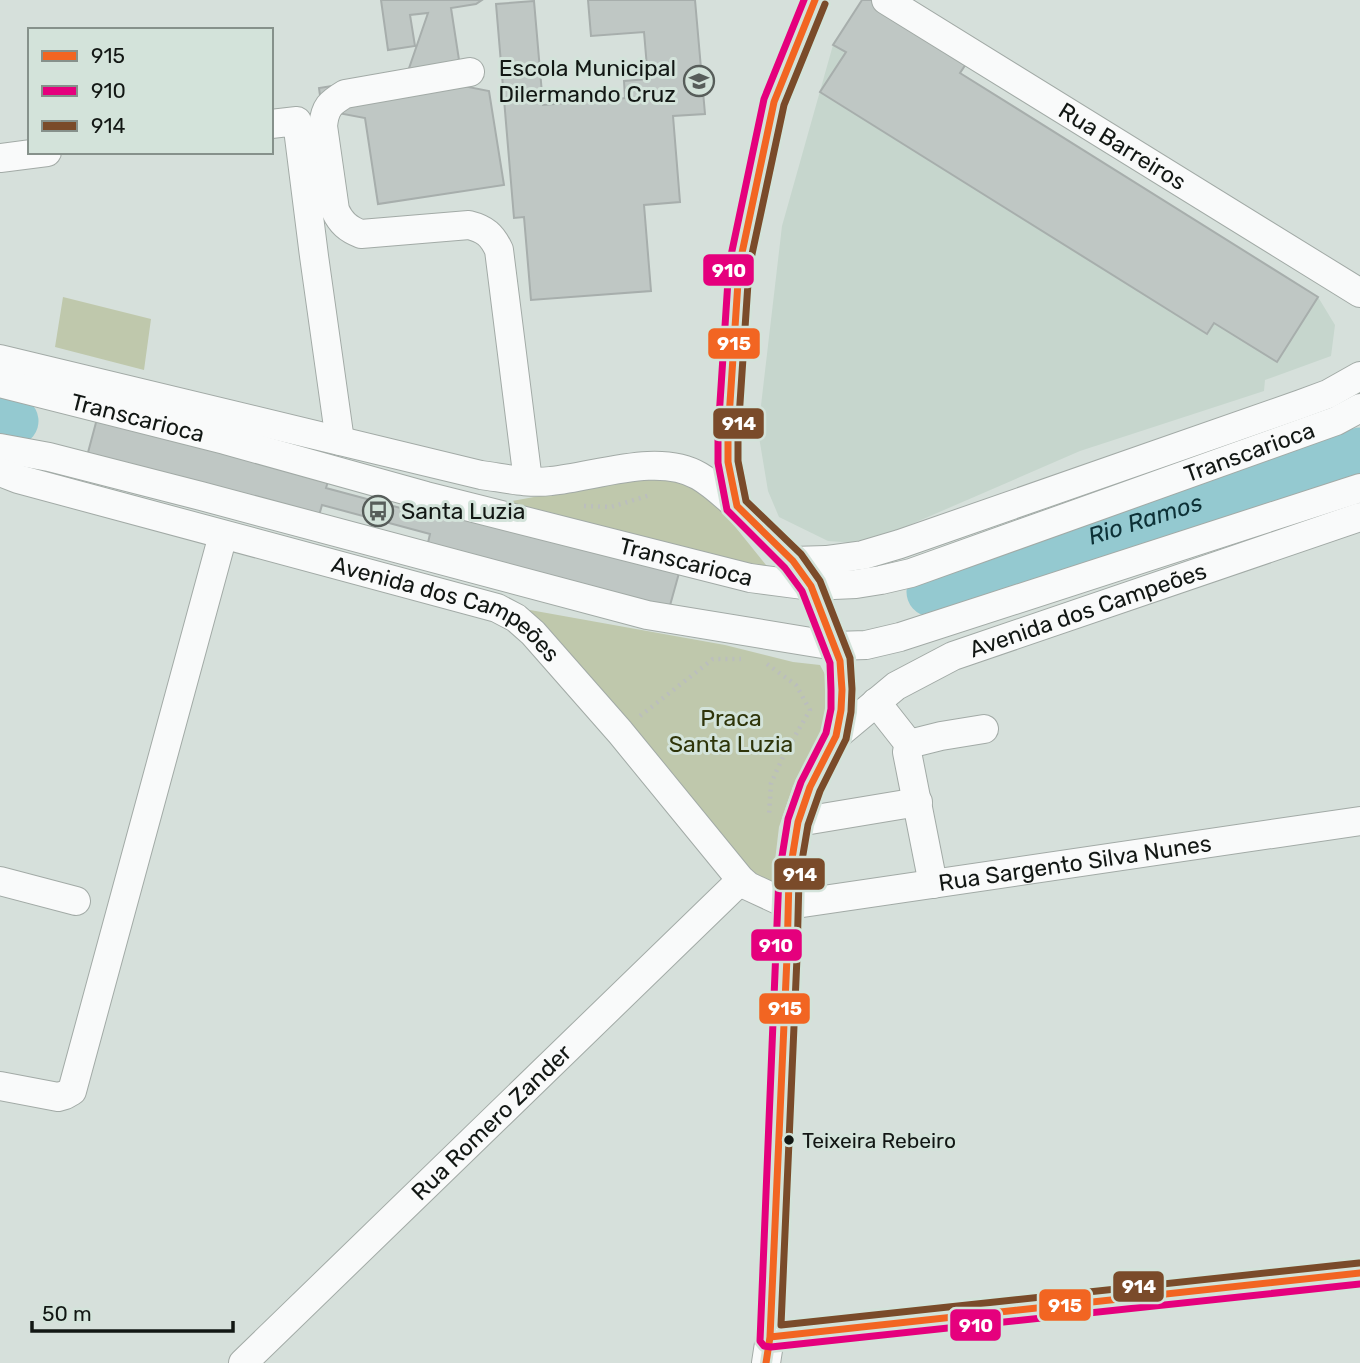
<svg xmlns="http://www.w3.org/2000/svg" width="1360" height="1363" viewBox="0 0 1360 1363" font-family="Rubik,sans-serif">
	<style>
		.built { fill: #c6d6cd }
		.green { fill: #bfc8ac }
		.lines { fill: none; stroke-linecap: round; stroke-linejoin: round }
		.river { stroke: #94c9d0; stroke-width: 49 }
		.building { fill: #bfc7c4; stroke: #a7aeac; stroke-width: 2 }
		.minor-casing { stroke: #a2aaa6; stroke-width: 30 }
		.path { stroke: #bbbebd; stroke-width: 4.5; stroke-dasharray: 2 5; stroke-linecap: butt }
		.minor { stroke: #f9fafa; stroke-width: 28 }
		.bus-1-casing { stroke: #d3e3da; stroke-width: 12 }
		.bus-2-casing { stroke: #d3e3da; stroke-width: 12 }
		.bus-3-casing { stroke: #d3e3da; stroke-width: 12 }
		.bus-1 { stroke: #f26522; stroke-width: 7 }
		.bus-2 { stroke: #e5007d; stroke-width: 7 }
		.bus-3 { stroke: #7a4b2a; stroke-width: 7 }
		.bus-dot { fill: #121714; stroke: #d3e3da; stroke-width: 2.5 }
		.labels { text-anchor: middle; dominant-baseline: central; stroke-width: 6; stroke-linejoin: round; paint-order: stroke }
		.bus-label { font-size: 21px; fill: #121714; stroke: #d3e3da; text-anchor: start }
		.poi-label { font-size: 23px; fill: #121714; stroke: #d3e3da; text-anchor: end }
		.street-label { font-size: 23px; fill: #121714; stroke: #d3e3da }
		.park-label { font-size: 23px; fill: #2e3409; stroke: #d3e3da }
		.water-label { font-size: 24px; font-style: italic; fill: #0d3137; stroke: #d3e3da }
		.line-badge { stroke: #d3e3da; stroke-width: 2.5 }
		.badge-label { font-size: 19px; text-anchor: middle; font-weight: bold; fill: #fff }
	</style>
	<rect width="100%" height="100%" fill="#d6e0db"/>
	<path class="built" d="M862,0H877L970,58L960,74L1318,297L1335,325L1331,356L1265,380L1264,391L1080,451L891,533L856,543L828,541L779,517L768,491L758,431L782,226L833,45Z"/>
	<path class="green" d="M63,297L151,319L144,370L55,347Z
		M642,475L675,476L708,493L770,570L506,502L567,491Z
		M530,610L725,645L793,662L820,665L827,678L830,691L828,712L819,738L793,786L779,827L771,894L518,625Z"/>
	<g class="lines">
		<g class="river">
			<path d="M0,417L14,421"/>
			<path id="s1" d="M931,592L1048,550L1360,452"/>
		</g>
	</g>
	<path class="building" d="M381,0H482L476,4L451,8L463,86L489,91L504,185L378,204L365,118L322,110L319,88L407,74L428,13L410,15L415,46L388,50Z
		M588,0H695L705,114L673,116L680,202L644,205L651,291L531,300L524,217L514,218L496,4L534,1L543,105L625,98L624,81L648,79L644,32L591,36Z
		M862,0H877L970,58L960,73L1318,297L1277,362L1214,323L1207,334L820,92L846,52L833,45Z
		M98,415L330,475L326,488L434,517L438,503L681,566L669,609L427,547L430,534L322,505L318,519L86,460Z"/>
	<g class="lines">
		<g class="minor-casing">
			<g id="minor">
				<path id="s2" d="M886,0L1360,293"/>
				<path d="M470,72L345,94C330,103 325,107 323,126L335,210C341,223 348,229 361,234L469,225C485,229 492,235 499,250L528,481"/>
				<path d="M271,124L297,121L314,256L340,441"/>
				<path d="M0,158L47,152"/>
				<path d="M0,359L481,475C504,478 528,484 551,481C595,477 658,452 699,476C713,484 725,496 737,506"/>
				<path id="s3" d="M0,383L225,440L426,496L750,578L811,586L856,584L881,580L911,573L1336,421L1360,408"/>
				<path d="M0,448L49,457L201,496L647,615L835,646L866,645L900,637L1360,488"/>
				<path id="s4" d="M0,472L18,479L497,608L516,618L533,633L620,732L741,880L748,886L789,905"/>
				<path d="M793,561L826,560L863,555L900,544L1301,404L1328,394L1360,376"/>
				<path d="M876,702L909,744"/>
				<path id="s5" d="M836,736L896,686L953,656L1360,517"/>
				<path d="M798,822L918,802"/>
				<path d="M0,881L76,901"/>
				<path d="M933,884L907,752L909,744L941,736L984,729"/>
				<path id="s6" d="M789,905L1360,821"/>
				<path d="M0,1086L58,1097L65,1095L72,1091L223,535"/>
				<path d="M770,1337L1360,1273"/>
				<path id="s7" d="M243,1363L741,880"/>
				<path d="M766,1363L770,1337L787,957L789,877L798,822L810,787L836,736L841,710L842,690L840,661L835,646L811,586L793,561L737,506L733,490L728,462V433L739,267L774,102L815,0"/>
			</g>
		</g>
		<path class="path" d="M584,506L611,507L650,495
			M767,664L796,685L810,710L784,755L771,783L769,816
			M640,716L713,659H741"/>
		<use href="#minor" class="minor"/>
		<g class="bus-1-casing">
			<path id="bus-1" d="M770,1337L1360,1273
				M766,1363L770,1337L787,957L789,877L798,822L810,787L836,736L841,710L842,690L840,661L811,586L793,561L737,506L728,462V433L739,267L774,102L815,0"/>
		</g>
		<g class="bus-2-casing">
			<path id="bus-2" d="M804,0L764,99L729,265L718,433V463L727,510L785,568L802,591L830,663L831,690V709L826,733L801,782L788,819L779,875L760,1341L764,1346L771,1347L1360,1284"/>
		</g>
		<g class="bus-3-casing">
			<path id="bus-3" d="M825,4L784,105L749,268L738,433V461L746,501L801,554L820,581L850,658L852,689L851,712L846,739L820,791L808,825L799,878L797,957L781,1325L1359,1263"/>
		</g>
		<use href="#bus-1" class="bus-1"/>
		<use href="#bus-2" class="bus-2"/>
		<use href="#bus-3" class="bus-3"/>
	</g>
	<defs>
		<g id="school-ring" transform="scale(1.575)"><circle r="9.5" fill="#d3e3da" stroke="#575d5a" stroke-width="1.5"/><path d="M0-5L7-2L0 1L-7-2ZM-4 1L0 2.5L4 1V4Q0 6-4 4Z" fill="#575d5a"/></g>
		<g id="bus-ring" transform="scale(1.575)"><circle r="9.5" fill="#d3e3da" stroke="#575d5a" stroke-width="1.5"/><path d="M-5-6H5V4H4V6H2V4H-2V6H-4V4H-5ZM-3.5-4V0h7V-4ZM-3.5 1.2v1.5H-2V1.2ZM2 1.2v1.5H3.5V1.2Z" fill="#575d5a"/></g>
	</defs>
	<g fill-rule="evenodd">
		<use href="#school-ring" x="699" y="81"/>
		<use href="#bus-ring" x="378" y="511"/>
	</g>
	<circle class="bus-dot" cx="789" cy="1140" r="6"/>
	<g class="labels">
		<g class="bus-label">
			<text x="802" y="1140">Teixeira Rebeiro</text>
		</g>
		<g class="poi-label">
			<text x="676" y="68">Escola Municipal<tspan x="676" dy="26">Dilermando Cruz</tspan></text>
			<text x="401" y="511" text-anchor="start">Santa Luzia</text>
		</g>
		<g class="street-label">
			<text stroke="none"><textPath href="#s2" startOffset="278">Rua Barreiros</textPath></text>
			<text stroke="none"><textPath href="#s3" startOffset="142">Transcarioca</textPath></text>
			<text stroke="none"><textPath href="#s3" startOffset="1297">Transcarioca</textPath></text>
			<text stroke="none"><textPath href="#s3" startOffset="709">Transcarioca</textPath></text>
			<text stroke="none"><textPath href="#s5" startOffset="285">Avenida dos Campeões</textPath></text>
			<text stroke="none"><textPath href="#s4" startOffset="469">Avenida dos Campeões</textPath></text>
			<text stroke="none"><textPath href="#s6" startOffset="289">Rua Sargento Silva Nunes</textPath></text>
			<text stroke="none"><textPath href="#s7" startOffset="346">Rua Romero Zander</textPath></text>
		</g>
		<g class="park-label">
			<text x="731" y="718">Praca<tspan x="731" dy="26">Santa Luzia</tspan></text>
		</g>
		<g class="water-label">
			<text stroke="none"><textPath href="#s1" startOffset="226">Rio Ramos</textPath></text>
		</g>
	</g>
	<g class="line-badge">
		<rect x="702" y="253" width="53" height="34" rx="7" fill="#e5007d"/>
		<rect x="707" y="327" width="54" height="33" rx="7" fill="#f26522"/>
		<rect x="712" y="407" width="53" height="33" rx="7" fill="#7a4b2a"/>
		<rect x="773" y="857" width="53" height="34" rx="7" fill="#7a4b2a"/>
		<rect x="750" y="928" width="53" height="34" rx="7" fill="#e5007d"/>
		<rect x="758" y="992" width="53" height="33" rx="7" fill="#f26522"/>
		<rect x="1112" y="1270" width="53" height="33" rx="7" fill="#7a4b2a"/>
		<rect x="1038" y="1288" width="54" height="34" rx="7" fill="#f26522"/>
		<rect x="949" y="1308" width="53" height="34" rx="7" fill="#e5007d"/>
	</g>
	<g class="badge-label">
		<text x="729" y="277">910</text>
		<text x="734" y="350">915</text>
		<text x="739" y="430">914</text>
		<text x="800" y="881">914</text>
		<text x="776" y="952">910</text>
		<text x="785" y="1015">915</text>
		<text x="1139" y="1293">914</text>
		<text x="1065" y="1312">915</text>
		<text x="976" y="1332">910</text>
	</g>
	<rect x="28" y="28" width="245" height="126" fill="#d3e3da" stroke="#86918b" stroke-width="2"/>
	<rect x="42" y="51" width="35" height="10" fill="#f26522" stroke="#86918b" stroke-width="2"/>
	<text x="91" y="63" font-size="21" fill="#121714">915</text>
	<rect x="42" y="86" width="35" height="10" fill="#e5007d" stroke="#86918b" stroke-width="2"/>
	<text x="91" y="98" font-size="21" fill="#121714">910</text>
	<rect x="42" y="121" width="35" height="10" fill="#7a4b2a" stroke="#86918b" stroke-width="2"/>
	<text x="91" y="133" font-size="21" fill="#121714">914</text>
	<path d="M32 1321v10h201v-10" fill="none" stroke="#121714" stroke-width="3.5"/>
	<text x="42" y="1321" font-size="21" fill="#121714" stroke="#d3e3da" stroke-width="5" paint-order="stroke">50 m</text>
</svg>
